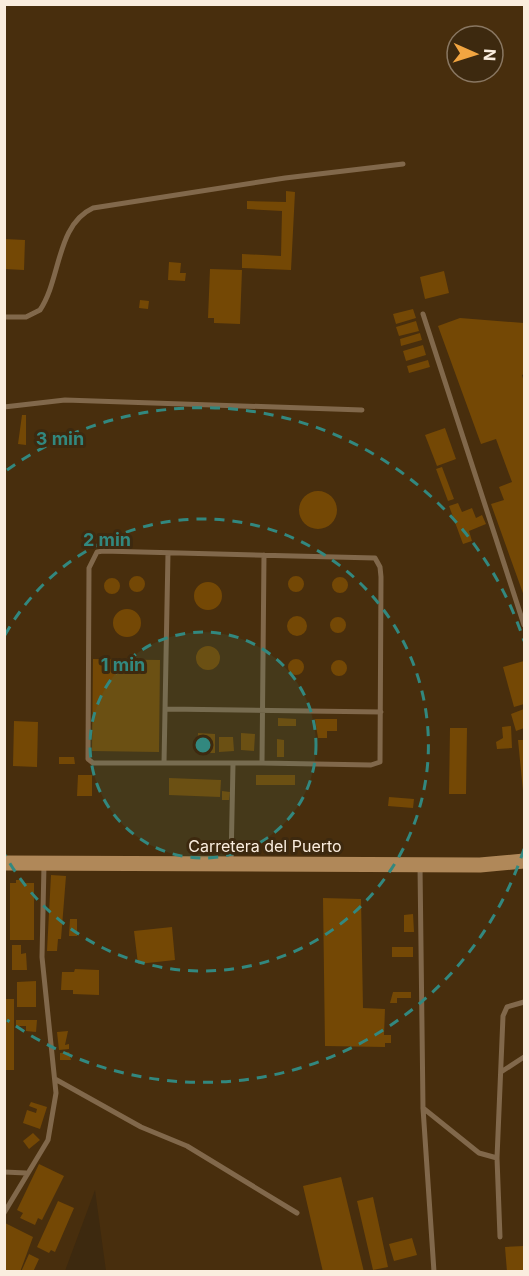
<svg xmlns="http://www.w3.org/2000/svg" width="529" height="1276" viewBox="0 0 529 1276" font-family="Inter,sans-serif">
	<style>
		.built { fill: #482e0d; fill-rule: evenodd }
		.building { fill: #744805 }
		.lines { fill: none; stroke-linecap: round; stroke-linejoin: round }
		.lane { stroke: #81684b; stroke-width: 5 }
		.secondary { stroke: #b08859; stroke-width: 15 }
		.ring { fill: none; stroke: #32887f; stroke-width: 3; stroke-dasharray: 10 8 }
		.labels { text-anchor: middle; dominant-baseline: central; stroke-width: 6; stroke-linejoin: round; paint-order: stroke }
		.street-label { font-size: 16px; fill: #faedde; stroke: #3d290f }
		.centre { fill: #32887f; stroke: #3d290f; stroke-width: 3 }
		.ring-label { font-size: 18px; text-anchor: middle; font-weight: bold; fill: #32887f; stroke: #3d290f; stroke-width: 6; stroke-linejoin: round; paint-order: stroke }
	</style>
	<rect width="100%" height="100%" fill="#3d290f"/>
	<path class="built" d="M5,5H524V1271H106L95,1190L65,1271L5,1272ZM457,36H493V72H457Z"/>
	<path class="building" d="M286,191L295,192L291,270L242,268V254L281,256L282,211L247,209V201L286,202Z
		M4,239L25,240L24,270L4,269Z
		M169,262L181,263L180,273H186L185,281L168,280Z
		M210,269L242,270L240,324L214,323V318H208Z
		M444,271L449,293L425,299L420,277Z
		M140,300L149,301L148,309L139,308Z
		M413,309L416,318L396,324L393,314Z
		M460,318L524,323V374L522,375L524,382V596L491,504L504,500L499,487L512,482L496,439L481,444L438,326Z
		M416,321L419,331L399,336L396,327Z
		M420,333L422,340L401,346L400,339Z
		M423,345L426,355L406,361L403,351Z
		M428,360L430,367L409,373L407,366Z
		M22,415H26V445L18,444Z
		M445,428L456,459L437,466L425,435Z
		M442,467L454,499L448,501L436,469Z
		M299 510a19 19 0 1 1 38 0a19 19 0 1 1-38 0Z
		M458,503L462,512L472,508L476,518L482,515L486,524L469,531L472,541L463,544L449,506Z
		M129 584a8 8 0 1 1 16 0a8 8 0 1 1-16 0Z
		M288 584a8 8 0 1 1 16 0a8 8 0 1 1-16 0Z
		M332 585a8 8 0 1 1 16 0a8 8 0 1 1-16 0Z
		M104 586a8 8 0 1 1 16 0a8 8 0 1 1-16 0Z
		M194 596a14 14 0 1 1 28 0a14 14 0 1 1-28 0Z
		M113 623a14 14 0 1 1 28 0a14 14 0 1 1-28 0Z
		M287 626a10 10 0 1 1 20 0a10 10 0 1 1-20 0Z
		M330 625a8 8 0 1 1 16 0a8 8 0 1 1-16 0Z
		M196 658a12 12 0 1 1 24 0a12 12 0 1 1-24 0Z
		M288 667a8 8 0 1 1 16 0a8 8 0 1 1-16 0Z
		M93,659L160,660L159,752L92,751Z
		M331 668a8 8 0 1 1 16 0a8 8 0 1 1-16 0Z
		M524,661V704L514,707L503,667Z
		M524,709V728L516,731L511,714Z
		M278,718L296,719V726H278Z
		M315,719H337V731H327V738H318Z
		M14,721L38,722L37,767L13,766Z
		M511,726L512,748L497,749L496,742L503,738L502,727Z
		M450,728H467L466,794H449Z
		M198,733L215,734V753H197Z
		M241,733L255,734L254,751L241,750Z
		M219,737H233L234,751L219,752Z
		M277,739L284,740V757H277Z
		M518,740H524V790L523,791Z
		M59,757H74L75,764H59Z
		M78,775H92V796H77Z
		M256,775H295V785H256Z
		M169,778L221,780L220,797L169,795Z
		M222,791L230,792L229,800H222Z
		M389,797L414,799L413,808L388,806Z
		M51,875L66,876L61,939H58L57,951H47Z
		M16,880H21V883H34V940H10V883H16Z
		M323,898L361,899L363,1008L385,1009L384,1035H391V1043H385V1047L325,1046Z
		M413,914L414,932H404V915Z
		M70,919H77V936H69Z
		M172,927L175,960L138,964L134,931Z
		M12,945H21V954L26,953L27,970H12Z
		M392,947H413V957H392Z
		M75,969L99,970V995L73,994V990H61L62,972H74Z
		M36,981V1007H17V982Z
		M393,992H411V998H397V1003H390Z
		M4,999H14V1070H4Z
		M16,1020H37L36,1032L26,1031V1026H16Z
		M68,1031L65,1045L69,1044V1049L59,1050L57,1032Z
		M69,1052L71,1060H60V1053Z
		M31,1102L47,1107L40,1129L23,1123L27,1110L36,1113L37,1109L29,1106Z
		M33,1133L40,1140L29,1149L23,1141Z
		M39,1164L64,1176L42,1220L38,1218L35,1225L20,1218L23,1213L17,1210Z
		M341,1177L364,1272H323L303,1186Z
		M373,1197L388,1267L373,1270L357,1201Z
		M58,1201L74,1208L55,1252L51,1250L49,1253L37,1247Z
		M5,1223L33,1237L20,1272H4Z
		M412,1238L417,1255L394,1261L389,1244Z
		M524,1246V1272H507L505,1247Z
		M29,1254L39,1259L33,1272H21Z"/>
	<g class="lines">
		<path class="lane" d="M423,314L524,625
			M4,317H26L40,310C61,279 56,225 93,208L285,178L403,164
			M4,407L65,400L362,410
			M167,709L381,712
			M164,763L168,553
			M262,763L371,765L380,762L381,577L380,567L375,558L103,551L97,552L89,568L88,759L93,763H262L264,555
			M231,862L233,764
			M420,866L423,1108L434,1272
			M501,1072L524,1057
			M55,1079L141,1127L187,1146L297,1213
			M423,1108L479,1153L497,1158L503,1016L507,1007L524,1002
			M497,1158L500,1237
			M4,1172L26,1173
			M4,1213L48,1140L56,1093L42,957L44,865"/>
		<path class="secondary" d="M4,863L480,865L524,861"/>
	</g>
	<circle cx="203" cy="745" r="113" fill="#32887f" fill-opacity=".12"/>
	<g class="ring">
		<circle cx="203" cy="745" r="113"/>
		<path d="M5 635A226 226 0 1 1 5 855"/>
		<path d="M524 849A338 338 0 0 1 7 1020M7 470A338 338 0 0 1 524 641"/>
	</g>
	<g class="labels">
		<g class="street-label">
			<text x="265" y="846">Carretera del Puerto</text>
		</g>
	</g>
	<circle cx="203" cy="745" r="9" class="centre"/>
	<g class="ring-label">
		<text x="60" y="445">3 min</text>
		<text x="107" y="546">2 min</text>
		<text x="123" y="671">1 min</text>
	</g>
	<rect width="529" height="1276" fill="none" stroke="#faedde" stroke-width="12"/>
	<g transform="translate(475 54) rotate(93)"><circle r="28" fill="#3d290f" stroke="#897762" stroke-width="1.5"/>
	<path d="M0-4.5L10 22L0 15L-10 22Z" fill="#f2a541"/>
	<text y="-9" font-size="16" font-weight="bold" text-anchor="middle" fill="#faedde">N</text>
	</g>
</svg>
